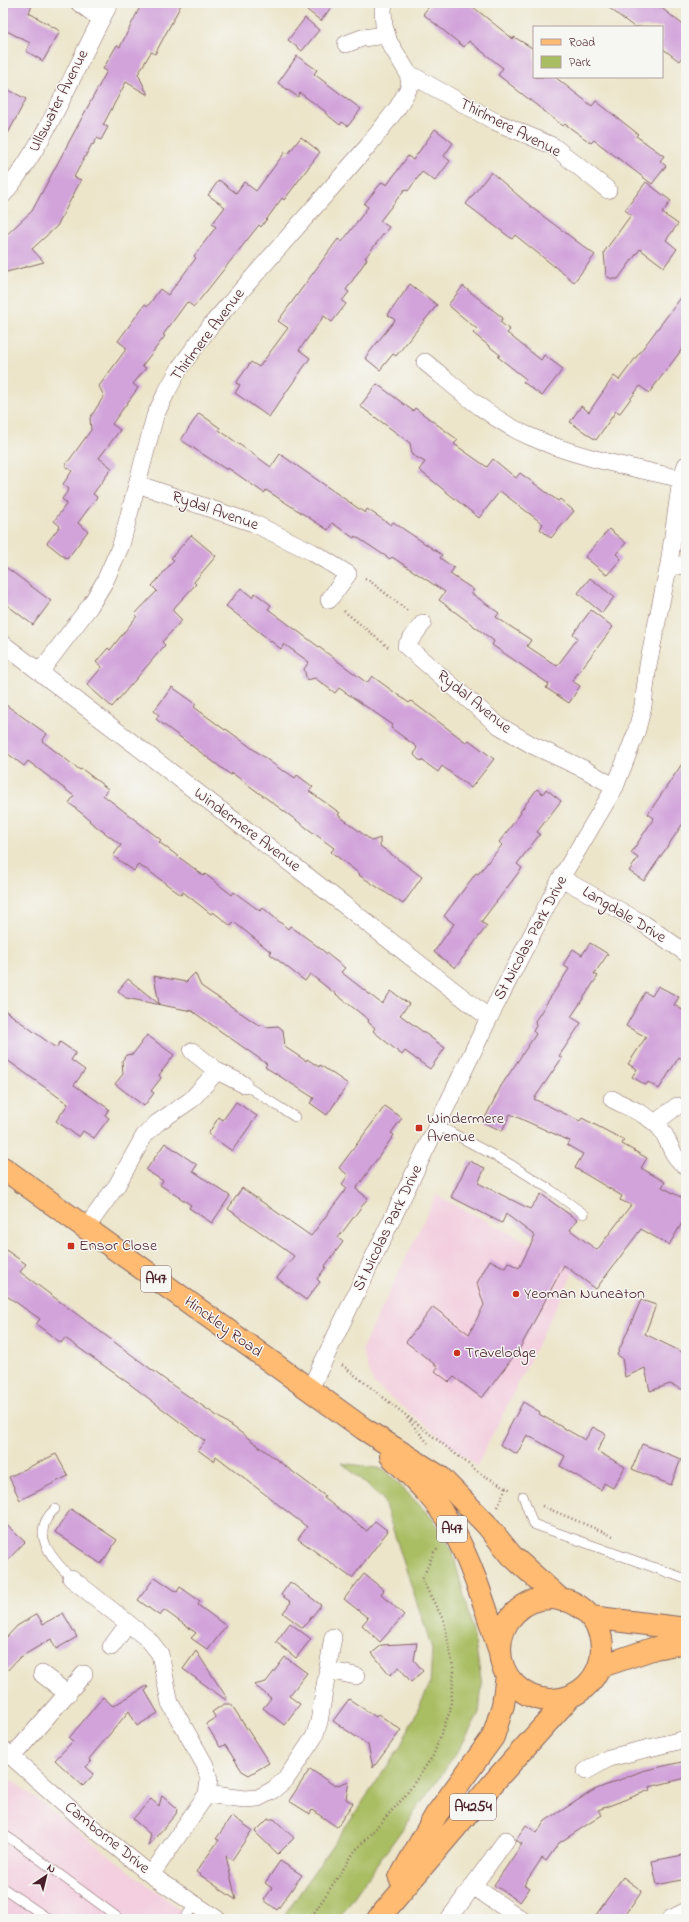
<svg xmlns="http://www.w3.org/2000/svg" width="689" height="1922" viewBox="0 0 689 1922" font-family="'Indie Flower',sans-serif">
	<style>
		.built { fill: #f3cfdf }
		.green { fill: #a9bd62; stroke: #7a6e46 }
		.building { fill: #d1a3da }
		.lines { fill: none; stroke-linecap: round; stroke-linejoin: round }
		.service-casing { stroke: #836463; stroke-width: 10 }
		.minor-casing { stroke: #836463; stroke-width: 18 }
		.primary-casing { stroke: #836463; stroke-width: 24 }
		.path { stroke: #836463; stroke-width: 2.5; stroke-dasharray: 1 3; stroke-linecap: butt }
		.service { stroke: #fff; stroke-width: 9 }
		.minor { stroke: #fff; stroke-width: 17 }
		.primary { stroke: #febb71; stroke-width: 22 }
		.poi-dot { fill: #c8321e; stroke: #f6f6f2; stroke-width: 1.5 }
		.labels { text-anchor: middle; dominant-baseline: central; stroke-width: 3; stroke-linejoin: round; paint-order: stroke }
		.shield { fill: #f6f6f2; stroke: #7e6067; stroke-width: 1 }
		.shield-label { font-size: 15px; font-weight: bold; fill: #4a1f2b }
		.street-label { font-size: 16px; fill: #4a1f2b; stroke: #f6f6f2 }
		.poi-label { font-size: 16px; fill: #4a1f2b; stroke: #f6f6f2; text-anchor: start }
	</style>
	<rect width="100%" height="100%" fill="#f6f6f2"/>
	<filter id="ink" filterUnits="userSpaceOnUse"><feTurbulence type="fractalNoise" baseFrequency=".025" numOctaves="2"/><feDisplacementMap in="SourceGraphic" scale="8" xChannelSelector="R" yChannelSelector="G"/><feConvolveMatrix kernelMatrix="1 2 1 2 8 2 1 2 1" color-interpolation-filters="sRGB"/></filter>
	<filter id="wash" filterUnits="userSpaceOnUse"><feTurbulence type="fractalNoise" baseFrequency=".012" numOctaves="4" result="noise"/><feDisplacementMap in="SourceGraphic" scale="16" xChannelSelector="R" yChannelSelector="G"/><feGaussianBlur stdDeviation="0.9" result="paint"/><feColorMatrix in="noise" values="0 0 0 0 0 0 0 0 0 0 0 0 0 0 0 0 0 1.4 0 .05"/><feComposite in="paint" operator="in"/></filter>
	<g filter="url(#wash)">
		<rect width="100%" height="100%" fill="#ece5ca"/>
		<path class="built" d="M436,1195L576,1267L477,1466L374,1384L367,1366L362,1349Z
			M9,1778L192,1919H3V1786Z"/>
		<path class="green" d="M342,1463L384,1469L433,1519L453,1552L473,1632L482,1684L479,1714L459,1750L338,1919H282L399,1749L430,1684L432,1649L383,1499Z"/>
		<g id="blocks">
			<path class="building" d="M3,3H33L29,13L60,31L43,61L26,51L30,43L3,29Z
				M142,3H182L155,54L151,52L138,74L148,95L126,82L103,125L108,127L101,140L97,138L93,145L92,144L74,177L81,180L57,226L32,249L44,262L3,273V238L32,211L107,71L103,69L117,45L120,47Z
				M298,3H334L321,21Z
				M432,3H468L513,39L514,37L534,49V77H555L592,106L596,101L638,134L636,136L664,156L660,161L666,166L652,184L594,140L591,143L565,124L563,126L498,75L503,68L469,41L464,47L423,14Z
				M603,3H655L686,27V52L679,61L662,48V27H634Z
				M305,18L319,30L302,51L288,40Z
				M297,56L317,70L314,74L361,109L348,126L342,122L340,125L325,113L326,112L300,93L298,97L278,83Z
				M3,87L26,99L3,143Z
				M435,129L453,143L444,156L450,161L435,181L422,172L408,191L405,189L380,221L389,227L365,258L367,259L346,290L349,292L342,301L346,304L332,322L324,316L299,350L310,358L269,417L235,393L240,385L236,383L251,362L259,367L288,328L278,321L338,239L342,242L368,207L364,204L382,182L387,185L408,156L413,160Z
				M301,137L320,152L284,200L282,198L261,227L259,225L194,307L187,302L163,335L165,336L142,366L146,368L133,384L138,388L112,424L120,430L99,458L112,468L93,494L97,497L78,523L88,531L67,559L47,543L60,526L54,521L67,503L62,499L69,489L63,484L72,471L65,466L91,430L90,418L104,396L99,386L127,348L118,341L145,304L148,306L160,289L168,295L196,258L194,256L216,227L212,224L225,207L208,195L219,180L236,193L244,182L256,191L285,152L288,154Z
				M491,172L535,210L595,255L574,282L515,235L512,239L466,204Z
				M646,182L671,201L662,213L678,224L666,240L677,249L664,267L640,249L618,279H612L606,276L604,252L631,215L625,210Z
				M410,284L437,305L396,356L393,354L380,370L365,358L395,320L388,315Z
				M463,286L503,318L500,322L510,330L507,333L541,360L544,355L563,369L542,396L523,382L526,379L498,357L500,355L473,333L477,329L448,305Z
				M686,291V344L649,393L640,386L620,413L616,411L596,440L570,422L581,406L589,412L614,376L619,380Z
				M377,384L413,411L415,408L458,440L454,444L487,467L493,459L516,478L520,473L558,501L560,499L574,511L551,538L540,529L543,524L500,491L479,518L419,470L425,462L412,455L410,443L360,406Z
				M199,413L220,428L219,430L271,467L280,454L365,513L367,509L391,525L393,522L442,555L440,558L454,568L450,574L474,590L471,593L499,613L496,617L531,640L527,646L557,666L578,638L573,634L591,610L613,627L572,681L580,686L569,703L546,688L549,684L492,645L494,641L439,600L445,592L392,557L390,559L355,536L354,538L332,523L328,530L266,490L264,493L228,468L227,470L181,440Z
				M609,529L626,543L616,554L621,559L607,575L585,557Z
				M191,535L216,556L194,582L196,584L172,610L182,620L162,642L165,645L112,707L87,685L102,667L96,662L108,648L110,650L137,616L135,614L157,591L152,586L174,560L171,558Z
				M3,565L51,601L33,625L3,602Z
				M590,578L614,597L602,613L578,593Z
				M241,588L252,597L255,593L271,605L268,609L367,683L372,676L409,703L411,701L467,743L469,740L494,759L471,788L442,766L438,772L423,761L419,760L414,755L417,747L391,728L393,725L339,688L335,693L315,678L307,680L304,669L309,662L284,644L281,649L226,606Z
				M172,687L196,704L194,707L225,730L226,729L284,772L285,771L295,778L297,775L313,787L309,791L340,813L338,815L372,841L380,838V846L422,877L403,904L359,875L360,874L331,852L334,848L232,773L231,775L156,719L159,715L154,711Z
				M3,703L47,734L42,741L80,770L82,769L108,789L103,795L161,840L159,842L204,876L205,874L232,895L234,892L260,911L263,908L288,929L290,926L312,942L345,968L341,972L382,1004L391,991L409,1004L400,1015L445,1048L430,1069L405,1051L402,1055L373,1031L375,1028L368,1022L369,1020L310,974L305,981L270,954L271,952L234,922L231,926L213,912L211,914L183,892L181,895L149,871L138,865L134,871L113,856L121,845L89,821L90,820L69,803L74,796L28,761L24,766L3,750Z
				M686,758V819L644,881L629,871L638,858L631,853L654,818L648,814Z
				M537,789L543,794L546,789L561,801L537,832L540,834L517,864L522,868L481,922L487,926L455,968L434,952L454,924L444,916L476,873L478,874L502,845L499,842L521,813L520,812Z
				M590,943L608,954L594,974L598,976L571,1017L581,1023L559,1056L562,1058L534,1099L580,1121L582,1118L624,1140L622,1144L647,1158L641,1168L665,1182L662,1187L686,1200V1216L669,1245L641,1229L596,1289L564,1265L520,1348L482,1398L454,1377L449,1382L435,1371L438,1367L406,1342L433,1307L469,1334L484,1305L477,1283L490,1260L505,1268L508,1262L519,1268L535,1236L506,1214L502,1223L451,1197L469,1161L485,1168L478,1183L530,1209L541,1194L577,1220L570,1230L597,1250L631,1205L620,1200L622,1196L575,1168L583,1154L567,1145L570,1141L510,1114L502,1131L483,1122L501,1086L536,1034L533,1031L536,1026L535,1021L569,969L563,965L573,949L582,955Z
				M195,973L201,986L260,1026L261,1024L266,1027L278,1026L283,1030L285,1047L306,1061L307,1059L319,1067L320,1065L348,1084L327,1115L310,1103L314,1098L265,1067L267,1064L192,1011L126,998L118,991L128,979L159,1004L154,976L186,982Z
				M658,986L679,997L674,1005L686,1012V1062L679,1057L659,1089L648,1082L646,1085L632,1077L637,1069L628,1064L646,1037L626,1026L645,992L652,996Z
				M3,1009L56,1048L60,1042L76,1053L71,1060L85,1070L74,1085L109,1109L105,1115L109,1118L94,1138L83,1131L79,1137L56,1121L68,1104L3,1057Z
				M147,1035L174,1055L159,1075L161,1078L151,1091L154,1093L144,1106L115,1084L123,1074L122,1061L126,1055L133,1054Z
				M236,1102L257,1116L232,1151L208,1134L219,1117L223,1120Z
				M385,1106L402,1118L391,1133L394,1135L356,1189L368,1198L338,1238L343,1242L325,1266L326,1267L317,1279L320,1282L306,1300L277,1278L294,1256L228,1209L242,1188L311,1236L347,1188L342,1184L348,1175L339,1168Z
				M165,1143L197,1165L193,1171L230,1196L212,1223L189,1208L191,1205L160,1185L163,1181L146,1170Z
				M3,1248L26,1264L20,1272L175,1387L236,1429L325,1496L324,1498L367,1531L375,1521L388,1531L352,1578L298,1539L307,1527L216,1456L213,1461L198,1450L205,1441L131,1385L65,1338L61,1343L36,1324L40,1319L4,1294L3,1296Z
				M641,1300L656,1305L645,1334L686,1354V1391L670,1384L650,1391L645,1368L625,1377L622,1358L617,1355Z
				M523,1402L540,1412L539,1414L585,1440L593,1427L606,1434L597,1451L625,1467L613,1488L604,1483L601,1490L560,1466L565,1456L527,1435L517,1454L500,1445Z
				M642,1444L681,1459L671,1485L632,1469Z
				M56,1454L68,1476L20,1500L9,1477Z
				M71,1509L117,1540L101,1564L55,1532Z
				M3,1522L25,1542L3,1565Z
				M364,1574L384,1590L381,1594L404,1615L380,1642L362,1625L368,1618L344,1599Z
				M155,1577L177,1592L180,1587L200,1601L198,1605L226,1626L208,1650L191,1638L196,1633L164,1610L160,1616L138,1600Z
				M290,1582L321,1605L303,1628L283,1613L291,1602L281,1595Z
				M63,1613L77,1637L56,1649L51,1639L19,1658L3,1675V1641L17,1626L37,1614L43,1624Z
				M290,1623L311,1639L296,1658L276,1642Z
				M417,1643L414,1660L423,1671L411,1682L399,1667L390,1675L372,1653L382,1645Z
				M196,1651L227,1698L226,1700L183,1669Z
				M285,1657L307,1673L289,1696L300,1704L284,1725L263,1708L271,1698L254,1685L266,1682Z
				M147,1686L148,1688L145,1691L158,1713L137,1726L129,1711L89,1759L91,1762L86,1767L94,1774L83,1786L55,1760L73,1741L69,1738L103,1697L113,1706Z
				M349,1699L376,1717L378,1714L401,1730L373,1768L368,1745L333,1721Z
				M224,1704H231L269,1763L249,1775L242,1771L225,1745L220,1747L206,1724L216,1718L212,1712Z
				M686,1761V1778L649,1787L650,1790L598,1810L602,1815L559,1843L546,1861L542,1858L524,1885L530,1888L520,1902L494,1885L522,1844L516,1840L526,1825L537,1833L545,1821L594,1790L642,1771Z
				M310,1769L335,1786L349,1781L346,1799L353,1803L337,1827L312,1810L310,1814L289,1801Z
				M162,1795L177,1808L176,1814L148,1846L151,1835L133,1819L151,1799L159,1806Z
				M232,1816L252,1830L232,1860L226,1856L236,1900L196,1872L219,1840L216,1839Z
				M268,1819H274L294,1838L278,1854L255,1832Z
				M683,1855L686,1879L657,1885L652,1861Z
				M280,1861L302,1875L277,1910L264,1900L272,1888L265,1883Z
				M623,1877L642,1891L623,1919H593Z"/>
		</g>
	</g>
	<g filter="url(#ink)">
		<use href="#blocks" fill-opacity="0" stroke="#836463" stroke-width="1"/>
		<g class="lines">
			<g class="service-casing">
				<path id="service" d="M243,1084L295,1117
					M437,1125L510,1164L551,1190L584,1214
					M523,1496L533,1524L686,1579
					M55,1509C28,1533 52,1558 71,1578
					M3,1834L20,1845L120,1919
					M3,1888L49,1919
					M184,1919L195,1904"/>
			</g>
			<g class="minor-casing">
				<path id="minor" d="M79,3L101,19
					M384,3L383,10L384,26L389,42L408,73L494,121L553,146L608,190
					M346,44L362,38L387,35
					M3,195C50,138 74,67 110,3
					M425,362C458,389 490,419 529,436C577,458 631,467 681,479
					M137,484L253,523L312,552L348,574L329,600
					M669,564L686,566
					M423,623L406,646L498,725L532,745L584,769L615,787
					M3,644L307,876L489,1018
					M40,672L90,606L105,581L121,545L155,416L166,393L181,366L211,325L368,146L398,107L410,86L408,73
					M561,878L644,924L686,953
					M192,1051L217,1071L243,1084
					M612,1099C627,1107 649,1115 660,1128C669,1138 671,1158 686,1166
					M655,1123L677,1106
					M86,1228L117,1185L144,1136L157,1123L191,1100L217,1071
					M310,1389L489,1018L561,878L615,787L636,733L643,706L648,665L669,564L681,479L686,465
					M71,1578L149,1640L160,1654L170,1703L205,1765L209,1779L207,1794L151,1875
					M111,1647L128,1624
					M327,1670L356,1676
					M42,1674L68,1694
					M3,1749L83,1820L151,1875L217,1919
					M12,1757L84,1674
					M586,1771L609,1758L686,1739
					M207,1794L244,1799L258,1798L273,1790L286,1779L314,1737L319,1722L333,1637
					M473,1886L521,1919
					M449,1919L506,1840
					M670,1919L686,1911"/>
			</g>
			<g class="primary-casing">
				<path id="primary" d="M3,1168L364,1429L440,1477L486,1524L512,1556L561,1600
					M391,1456C413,1478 436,1499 451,1526C473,1565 486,1610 500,1652
					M500 1649a51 51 0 1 1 102 0a51 51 0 1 1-102 0Z
					M591,1617L686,1629
					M599,1667L655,1648L686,1642
					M400,1878L436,1815L493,1737L503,1705L507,1675
					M378,1919L500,1775L570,1697"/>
			</g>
			<path class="path" d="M365,579L370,581L409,612
				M344,611L388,647
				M342,1365L481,1474L511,1490
				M407,1418L428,1443
				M542,1506L613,1536
				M498,1507L506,1487
				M310,1919L355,1851L405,1796L433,1756L450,1711L454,1672L444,1621L422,1580L434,1552L439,1548"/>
			<use href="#service" class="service"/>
			<use href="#minor" class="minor"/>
			<use href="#primary" class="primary"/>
		</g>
	</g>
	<g class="poi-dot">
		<rect x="415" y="1124" width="8" height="8" rx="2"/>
		<rect x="67" y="1242" width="8" height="8" rx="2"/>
		<circle cx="516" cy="1294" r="4"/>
		<circle cx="457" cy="1353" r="4"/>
	</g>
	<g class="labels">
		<g class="shield">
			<rect x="141" y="1266" width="30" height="26" rx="3"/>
			<rect x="437" y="1516" width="30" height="26" rx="3"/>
			<rect x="450" y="1794" width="46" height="26" rx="3"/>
		</g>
		<g class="shield-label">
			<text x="156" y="1279">A47</text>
			<text x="452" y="1529">A47</text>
			<text x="473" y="1807">A4254</text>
		</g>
		<g class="street-label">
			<text transform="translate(59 101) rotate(-63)">Ullswater Avenue</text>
			<text transform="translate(510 128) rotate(27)">Thirlmere Avenue</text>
			<text transform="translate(208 335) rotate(-53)">Thirlmere Avenue</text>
			<text transform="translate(215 511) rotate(19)">Rydal Avenue</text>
			<text transform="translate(474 702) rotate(39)">Rydal Avenue</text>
			<text transform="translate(247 830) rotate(37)">Windermere Avenue</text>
			<text transform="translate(624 915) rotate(31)">Langdale Drive</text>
			<text transform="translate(531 938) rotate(-62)">St Nicolas Park Drive</text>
			<text transform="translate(388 1228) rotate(-64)">St Nicolas Park Drive</text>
			<text transform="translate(223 1327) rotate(36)">Hinckley Road</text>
			<text transform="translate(107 1838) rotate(39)">Camborne Drive</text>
		</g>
		<g class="poi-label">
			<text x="427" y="1119">Windermere<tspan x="427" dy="18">Avenue</tspan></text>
			<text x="79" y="1246">Ensor Close</text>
			<text x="524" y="1294">Yeoman Nuneaton</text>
			<text x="465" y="1353">Travelodge</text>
		</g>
	</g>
	<rect width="689" height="1922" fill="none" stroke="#f6f6f2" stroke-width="16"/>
	<rect x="533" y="26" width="130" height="52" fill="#f6f6f2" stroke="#b1a0a2"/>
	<rect x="541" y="39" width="20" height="6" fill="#febb71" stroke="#b1a0a2"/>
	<text x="569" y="46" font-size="12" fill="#4a1f2b">Road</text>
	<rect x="541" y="56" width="20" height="12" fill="#a9bd62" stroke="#b1a0a2"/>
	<text x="569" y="66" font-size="12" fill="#4a1f2b">Park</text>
	<g transform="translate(46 1876) rotate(35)" stroke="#f6f6f2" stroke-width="3" paint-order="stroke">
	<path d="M0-3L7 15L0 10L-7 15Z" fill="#4a1f2b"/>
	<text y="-6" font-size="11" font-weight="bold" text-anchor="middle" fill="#4a1f2b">N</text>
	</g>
</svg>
